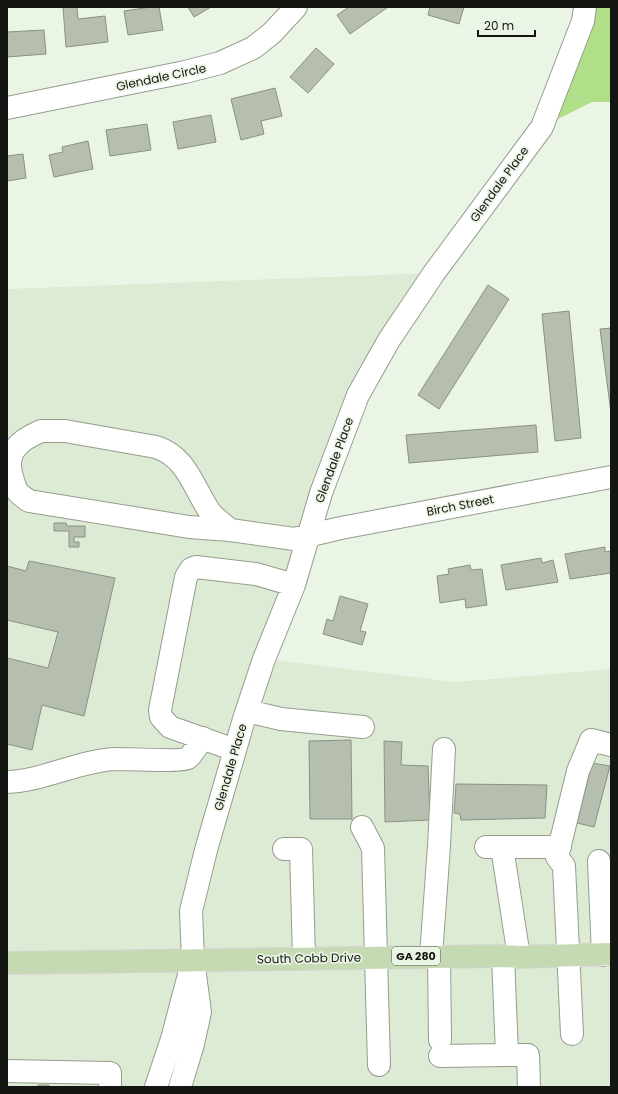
<svg xmlns="http://www.w3.org/2000/svg" width="618" height="1094" viewBox="0 0 618 1094" font-family="Poppins,sans-serif">
	<style>
		.built { fill: #deebd4 }
		.green { fill: #b0de89 }
		.building { fill: #b6bfaf; stroke: #899182 }
		.lines { fill: none; stroke-linecap: round; stroke-linejoin: round }
		.minor-casing { stroke: #949d8e; stroke-width: 24 }
		.major-casing { stroke: #d5d5d4; stroke-width: 24 }
		.minor { stroke: #fff; stroke-width: 22 }
		.major { stroke: #c5dab3; stroke-width: 22 }
		.labels { text-anchor: middle; dominant-baseline: central; stroke-width: 3.5; stroke-linejoin: round; paint-order: stroke }
		.shield { fill: #ebf5e5; stroke: #545a51; stroke-width: 1 }
		.shield-label { font-size: 11px; font-weight: bold; fill: #141711 }
		.street-label { font-size: 12px; fill: #141711; stroke: #ebf5e5 }
	</style>
	<rect width="100%" height="100%" fill="#ebf5e5"/>
	<path class="built" d="M434,273L389,340L265,659L456,682L611,669V1087H7V289Z"/>
	<path class="green" d="M585,7H611V102H592L542,127Z"/>
	<path class="building" d="M63,7H77L78,19L105,16L108,42L66,47Z
		M151,7H159L163,30L128,35L124,11Z
		M188,7H211L194,17Z
		M349,7H388L350,34L337,15Z
		M430,7H464L459,24L428,15Z
		M44,30L46,54L7,57V32Z
		M316,48L334,64L308,93L290,77Z
		M275,88L282,116L261,121L264,134L241,140L231,99Z
		M211,115L216,142L178,149L173,122Z
		M147,124L151,150L110,156L106,130Z
		M88,141L93,169L54,177L49,155L63,152L62,147Z
		M23,154L26,178L7,181V156Z
		M488,285L509,299L439,409L418,395Z
		M569,311L581,438L555,441L542,314Z
		M611,328V413L600,329Z
		M536,425L538,452L409,463L406,435Z
		M54,523H66L67,526H85V537H74V542H79V547H69V531H54Z
		M605,547V552L611,551V573L570,579L565,554Z
		M541,558L542,563L553,560L558,582L506,590L501,565Z
		M29,561L115,578L84,716L42,705L32,750L7,744V658L48,668L58,632L7,620V566L26,571Z
		M470,565L471,570L482,569L487,605L466,608L465,599L440,603L437,576L449,574L448,569Z
		M340,596L368,604L360,631L366,632L362,645L323,634L327,619L333,621Z
		M351,740L352,819H310L309,741Z
		M384,741L402,742L401,765L428,766L430,820L385,822Z
		M592,763L610,766L594,827L577,823Z
		M456,784L547,785L545,818L461,820L460,814L454,813Z
		M38,1085H49V1087H38Z"/>
	<g class="lines">
		<g class="minor-casing">
			<path id="minor" d="M7,108L185,72L220,63L253,48L272,33L296,7
				M41,431H65L156,447C187,457 193,487 210,512C215,519 224,524 230,530L189,527L29,501C16,492 17,493 12,477C4,452 20,440 41,431Z
				M230,530L294,539L341,528L611,477
				M247,711L281,719L363,727
				M235,750L170,727L161,717L160,710L186,577L191,569L196,567L256,574L294,585
				M7,782C43,781 78,761 115,759C127,759 181,762 188,758C193,754 198,744 203,738
				M362,827L373,848L379,1065
				M486,847H560
				M502,847L519,957
				M284,849H301L304,958
				M599,861L603,955
				M431,956L439,846L444,749
				M439,956L440,1040
				M503,956L507,1055H528L529,1087
				M572,1034L564,866L557,857L578,771L591,740L611,745
				M440,1056L507,1055
				M7,1071L110,1073V1087
				M156,1087L172,1039L190,971
				M180,1087L193,1044L200,1012L193,960L191,911L206,850L244,719L264,659L294,585L321,493L358,395L389,340L434,273L542,127L583,21L585,7"/>
		</g>
		<g class="major-casing">
			<path id="major" d="M7,963L503,956L519,957L611,954"/>
		</g>
		<use href="#minor" class="minor"/>
		<use href="#major" class="major"/>
	</g>
	<g class="labels">
		<rect class="shield" x="392" y="947" width="48" height="18" rx="3"/>
		<g class="shield-label">
			<text x="416" y="956">GA 280</text>
		</g>
		<g class="street-label">
			<text transform="translate(161 77) rotate(-12)">Glendale Circle</text>
			<text transform="translate(499 184) rotate(-54)">Glendale Place</text>
			<text transform="translate(334 460) rotate(-70)">Glendale Place</text>
			<text transform="translate(460 505) rotate(-11)">Birch Street</text>
			<text transform="translate(230 767) rotate(-74)">Glendale Place</text>
			<text transform="translate(309 958) rotate(-1)">South Cobb Drive</text>
		</g>
	</g>
	<rect width="618" height="1094" fill="none" stroke="#141711" stroke-width="16"/>
	<path d="M478 30v6h57v-6" fill="none" stroke="#141711" stroke-width="2"/>
	<text x="484" y="30" font-size="12" fill="#141711" stroke="#ebf5e5" stroke-width="3" paint-order="stroke">20 m</text>
</svg>
